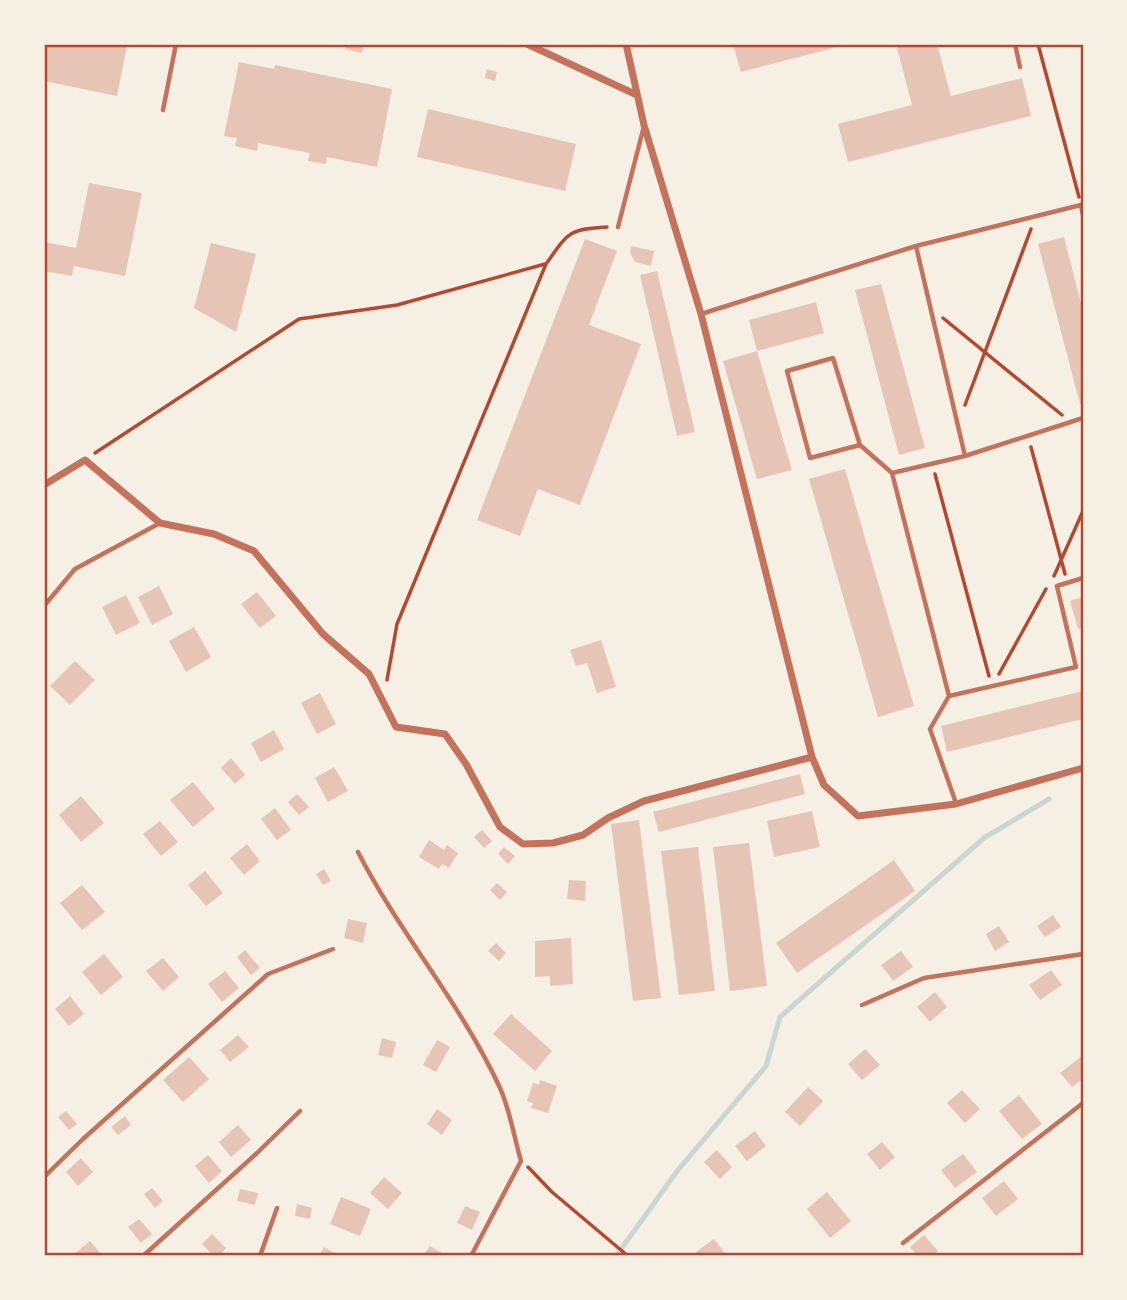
<svg xmlns="http://www.w3.org/2000/svg" width="1127" height="1300" viewBox="0 0 1127 1300" font-family="'Golos Text',sans-serif">
	<style>
		.lines { fill: none; stroke-linecap: round; stroke-linejoin: round }
		.stream { stroke: #c9d6d2; stroke-width: 5 }
		.building { fill: #e6c5b7 }
		.path { stroke: #b5482f; stroke-width: 3.5 }
		.service { stroke: #c5725c; stroke-width: 4.5 }
		.minor { stroke: #c5725c; stroke-width: 7 }
		.neatline { fill: none; stroke: #b5482f; stroke-width: 2.5 }
	</style>
	<rect width="100%" height="100%" fill="#f6efe4"/>
	<g class="lines">
		<path class="stream" d="M616,1256L678,1170L766,1066L780,1017L984,838L1049,799"/>
	</g>
	<path class="building" d="M44,44H115L127,46L117,96L44,81Z
		M346,44H364L362,53L345,49Z
		M733,44H845V45L741,72Z
		M896,44H937L951,96L1022,78L1031,116L848,162L838,124L912,105Z
		M239,62L274,69L275,65L392,89L377,167L327,157L326,164L308,161L310,153L258,143L257,151L235,146L237,138L224,136Z
		M487,69L497,72L495,81L485,78Z
		M428,109L576,144L565,191L417,157Z
		M89,183L142,193L125,276L74,266L72,276L44,271V242L76,248Z
		M1064,237L1083,311V404H1080L1038,244Z
		M585,239L617,251L589,325L641,344L580,505L538,489L520,536L477,520Z
		M211,243L256,254L236,332L194,308Z
		M631,246L654,251L651,266L635,262L630,253Z
		M657,271L695,432L677,436L640,275Z
		M881,284L925,448L899,455L855,290Z
		M816,302L824,333L757,351L749,320Z
		M757,351L792,470L757,479L723,361Z
		M845,469L914,706L878,717L809,479Z
		M159,586L173,614L152,625L138,597Z
		M257,592L276,616L260,628L241,604Z
		M126,595L140,623L116,635L102,607Z
		M1083,597V627L1078,629L1070,601Z
		M194,627L211,657L186,672L169,641Z
		M601,640L616,687L597,693L587,663L576,666L570,650Z
		M75,661L95,680L70,705L50,686Z
		M1083,691V719L947,752L941,726Z
		M320,693L336,724L317,734L301,703Z
		M274,730L284,749L261,762L251,743Z
		M231,758L245,775L235,784L221,768Z
		M334,767L348,791L328,802L315,778Z
		M800,774L805,794L659,832L653,812Z
		M193,782L215,809L193,827L170,800Z
		M297,794L309,807L299,815L288,802Z
		M81,796L104,823L81,842L59,815Z
		M275,808L291,830L277,840L261,819Z
		M812,811L820,847L774,857L767,821Z
		M639,820L661,998L633,1001L611,824Z
		M160,821L178,842L161,856L143,834Z
		M482,830L492,841L484,848L474,837Z
		M429,840L444,850L447,845L458,853L449,868L442,864L439,869L419,857Z
		M749,843L767,986L730,991L713,847Z
		M247,844L260,861L244,875L230,858Z
		M504,847L515,856L508,864L498,854Z
		M698,847L715,991L679,995L661,851Z
		M894,860L915,891L797,973L776,943Z
		M324,869L331,881L323,885L316,874Z
		M205,871L223,893L206,906L188,885Z
		M569,880L586,881L585,901L567,899Z
		M497,883L507,892L500,900L490,890Z
		M82,885L105,912L82,930L60,903Z
		M1053,915L1061,927L1045,937L1037,926Z
		M348,919L367,923L363,943L344,938Z
		M999,926L1009,942L995,951L986,934Z
		M571,938L573,984L550,986V976L535,977V941Z
		M496,943L506,953L499,961L488,951Z
		M245,950L260,968L251,975L237,957Z
		M901,951L913,967L893,981L881,965Z
		M104,954L123,977L101,995L82,972Z
		M163,958L179,977L163,991L146,971Z
		M1051,970L1062,985L1040,1000L1029,985Z
		M225,971L239,988L222,1002L208,984Z
		M935,992L947,1007L930,1022L917,1007Z
		M70,996L84,1014L69,1026L55,1009Z
		M511,1014L552,1051L535,1071L493,1034Z
		M238,1035L249,1047L230,1062L220,1050Z
		M382,1038L396,1042L392,1058L378,1055Z
		M437,1040L450,1047L436,1072L423,1065Z
		M865,1049L880,1065L862,1080L848,1064Z
		M1082,1056L1083,1079L1072,1087L1060,1073Z
		M189,1057L209,1079L183,1102L163,1080Z
		M540,1080L557,1086L548,1113L531,1108L533,1103L527,1101L533,1083L539,1085Z
		M808,1087L823,1101L800,1126L785,1112Z
		M962,1090L980,1109L965,1123L947,1103Z
		M1019,1095L1042,1124L1022,1139L999,1111Z
		M437,1109L452,1120L442,1135L427,1124Z
		M66,1111L77,1124L69,1130L58,1117Z
		M125,1116L131,1125L118,1135L111,1127Z
		M238,1125L251,1140L231,1157L219,1142Z
		M755,1131L766,1146L747,1161L735,1146Z
		M882,1142L895,1157L880,1170L867,1154Z
		M717,1150L732,1167L720,1179L704,1162Z
		M963,1154L977,1172L955,1188L941,1170Z
		M208,1155L222,1171L209,1183L195,1166Z
		M81,1158L93,1172L78,1186L66,1172Z
		M384,1177L402,1193L388,1209L370,1193Z
		M1004,1181L1018,1199L996,1216L982,1198Z
		M152,1188L163,1201L155,1208L144,1194Z
		M240,1189L258,1193L255,1205L237,1201Z
		M827,1192L851,1221L830,1238L807,1209Z
		M341,1197L371,1209L360,1236L330,1224Z
		M297,1204L312,1208L310,1219L295,1216Z
		M465,1206L480,1212L472,1230L457,1223Z
		M139,1219L152,1234L141,1243L128,1227Z
		M212,1234L226,1248L219,1256H214L202,1244Z
		M924,1235L938,1251L932,1256H918L910,1247Z
		M714,1239L727,1256H699L696,1252Z
		M90,1241L101,1254L98,1256H74L73,1255Z
		M430,1246L447,1256H427L424,1254Z
		M324,1247L339,1256H319Z"/>
	<g class="lines">
		<path class="path" d="M1038,44L1079,197
			M943,318L1062,415
			M965,405L1031,229
			M1031,447L1065,574
			M95,453L299,319L397,305L545,264
			M935,474L989,676
			M1054,576L1083,511
			M999,674L1046,589
			M387,680L397,624L546,264C568,233 568,229 607,227
			M528,1167L552,1192L628,1256"/>
		<path class="service" d="M1015,44L1020,67
			M163,110L176,44
			M618,227L644,126
			M916,246L965,456
			M701,314L916,246L1081,205L1083,215
			M860,445L833,358L787,371L810,458L860,445L892,473
			M44,606L75,569L160,523
			M949,696L1076,667L1057,586L1083,578
			M956,803L930,729L949,696L892,473L965,456L1083,418
			M358,852C400,934 462,1005 500,1088C510,1110 514,1137 521,1161L471,1256
			M862,1005L924,978L1083,954
			M44,1177L83,1139L268,974L333,949
			M903,1243L1083,1103
			M143,1256L256,1154L300,1111
			M260,1256L277,1208"/>
		<path class="minor" d="M527,44L637,95
			M626,44L644,125L701,314L812,757L824,785L858,816L956,804L1083,768
			M44,485L85,460L160,523L214,534L254,551L323,634L369,674L396,727L445,734L466,764L500,827L523,844L553,843L583,835L608,818L644,801L812,757"/>
	</g>
	<rect width="1127" height="1300" fill="none" stroke="#f6efe4" stroke-width="91"/>
	<rect x="46" y="46" width="1036" height="1208" class="neatline"/>
</svg>
